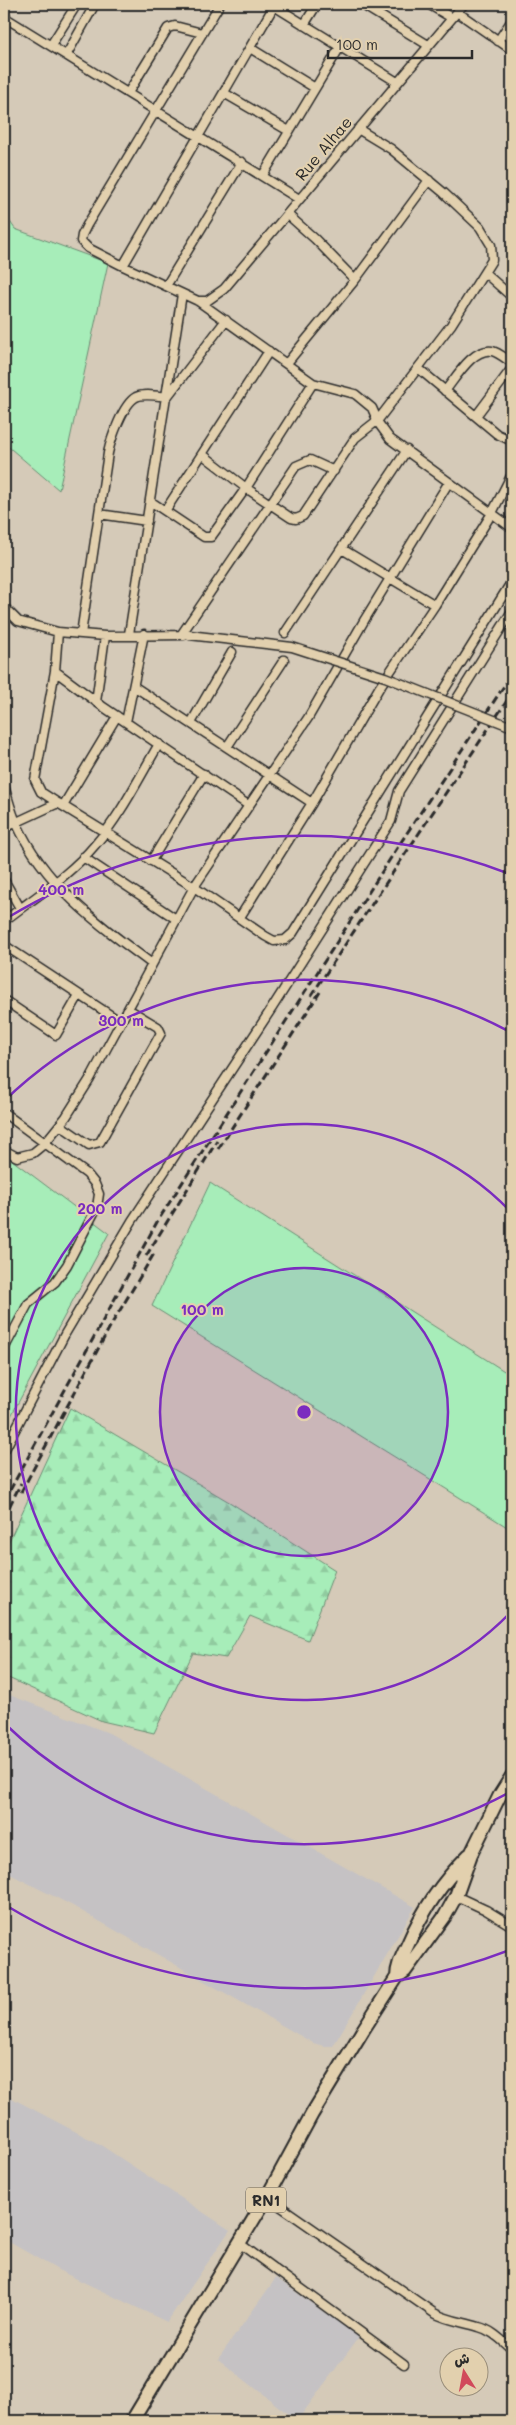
<svg xmlns="http://www.w3.org/2000/svg" width="516" height="2425" viewBox="0 0 516 2425" font-family="Mali,'Playpen Sans Arabic',sans-serif">
	<style>
		.built { fill: #c5c2c4 }
		.green { fill: #a7edb9; stroke: #698c72 }
		.forest { fill: url(#forest-firs); stroke: #698c72 }
		.lines { fill: none; stroke-linecap: round; stroke-linejoin: round }
		.minor-casing { stroke: #2b2b2b; stroke-width: 11 }
		.primary-casing { stroke: #2b2b2b; stroke-width: 16 }
		.minor { stroke: #e2d0ae; stroke-width: 8 }
		.primary { stroke: #e2d0ae; stroke-width: 12 }
		.rail { stroke: #2b2b2b; stroke-width: 3; stroke-dasharray: 8 4; stroke-linecap: butt }
		.minor-bridge-casing { stroke: #2b2b2b; stroke-width: 11; stroke-linecap: butt }
		.minor-bridge { stroke: #e2d0ae; stroke-width: 8 }
		.ring { fill: none; stroke: #7b2cbf; stroke-width: 2.5 }
		.labels { text-anchor: middle; dominant-baseline: central; stroke-width: 4; stroke-linejoin: round; paint-order: stroke }
		.shield { fill: #e2d0ae; stroke: #625c52; stroke-width: 1 }
		.shield-label { font-size: 15px; font-weight: bold; fill: #2b2b2b }
		.street-label { font-size: 16px; fill: #2b2b2b; stroke: #e2d0ae }
		.centre { fill: #7b2cbf; stroke: #e2d0ae; stroke-width: 2.5 }
		.ring-label { font-size: 15px; text-anchor: middle; font-weight: bold; fill: #7b2cbf; stroke: #e2d0ae; stroke-width: 4; stroke-linejoin: round; paint-order: stroke }
	</style>
	<defs>
		<pattern id="forest-firs" width="22" height="20" patternUnits="userSpaceOnUse" patternTransform="scale(1.25)"><rect width="22" height="20" fill="#a7edb9"/><path d="M5 1l3.5 6h-7zM16 11l3.5 6h-7z" fill="#90cb9f"/></pattern>
	</defs>
	<rect width="100%" height="100%" fill="#d5cab8"/>
	<filter id="ink" filterUnits="userSpaceOnUse"><feTurbulence type="fractalNoise" baseFrequency=".02" numOctaves="2"/><feDisplacementMap in="SourceGraphic" scale="10" xChannelSelector="R" yChannelSelector="G"/><feConvolveMatrix kernelMatrix="1 2 1 2 8 2 1 2 1" color-interpolation-filters="sRGB"/></filter>
	<g filter="url(#ink)">
		<path class="built" d="M4,1693L109,1733L415,1907L333,2046H324L313,2043L71,1905L4,1871Z
			M4,2094L99,2144L230,2230L167,2322L58,2270L4,2239Z
			M276,2278L359,2337L297,2421L218,2359Z"/>
		<path class="green" d="M4,213L15,229L108,263L59,490L4,443Z
			M4,1154L109,1233L4,1429Z
			M210,1183L512,1376V1530L152,1306Z"/>
		<path class="forest" d="M70,1408L231,1503L335,1570L308,1640L250,1616L226,1658L193,1653L154,1733L102,1721L4,1676V1552Z"/>
		<g class="lines">
			<g class="minor-casing">
				<path id="minor" d="M220,4L87,225L82,235L81,241L88,248L123,266L198,301L313,383L355,394L372,408L379,424L390,439L512,528
					M271,4L397,82
					M361,4L428,45
					M428,4L452,18
					M457,12L512,50
					M4,17L299,199
					M304,25L317,4
					M498,41L512,20
					M51,45L77,4
					M250,48L315,88
					M67,54L95,4
					M128,93L168,28L175,26L202,33
					M224,93L289,131
					M263,175L340,47
					M287,214L315,239L355,280
					M123,266L274,6
					M486,274L512,297
					M166,286L242,162
					M198,301H207L224,289L464,4
					M287,363L355,280L429,180
					M418,368L497,434L512,441
					M445,391C456,378 472,348 492,351C498,352 506,359 512,363
					M476,416L512,368
					M202,454L246,488L291,518L296,519L303,516L355,438L378,420L451,325L492,260L491,245L480,227L444,193L391,149L358,129
					M150,501L204,537H211L246,488L313,383
					M165,511L269,351
					M99,514L147,521
					M342,549L435,605
					M4,607L18,621L58,632L105,636L184,635
					M58,632L55,671L102,706L248,805
					M285,633L407,450
					M81,634L108,453C111,439 123,404 136,397C144,393 158,396 167,397L226,320
					M129,634L182,294
					M181,635L296,466L310,460L334,471
					M55,671L35,780L41,792L58,803
					M135,687L312,803
					M96,702L105,636
					M126,722L144,634
					M191,723L232,652
					M227,747L284,660
					M4,786C8,798 11,811 16,822C44,885 99,925 152,964
					M63,806L117,716
					M4,828L58,803L194,887L265,936L274,941L285,940L293,933L512,581
					M83,857L176,919
					M151,861L204,774
					M4,880L20,908
					M240,917L312,803L379,688L435,605L492,513L512,474
					M4,921C35,897 70,875 95,845C121,815 139,778 159,744
					M4,945L121,1022
					M4,1000L56,1035L79,995
					M4,1113L87,1174L95,1184L99,1194L97,1207L67,1265L55,1282L28,1304L4,1349
					M60,1125L89,1145L100,1142L161,1033L158,1027L128,1009
					M4,1150L17,1157L33,1153L44,1144L66,1117L90,1079L194,887L308,718L365,619L449,482
					M4,1451L65,1334L132,1221L272,1008L391,821L399,791L512,611
					M456,1896L486,1910L512,1926
					M267,2197L434,2313C449,2321 464,2322 479,2327C492,2330 502,2341 512,2349
					M239,2243L404,2364"/>
			</g>
			<g class="primary-casing">
				<path id="primary" d="M397,1977C397,1965 403,1955 408,1944C423,1909 442,1882 469,1855
					M132,2421L267,2197L312,2114L363,2030L397,1977L405,1971L445,1916L456,1896L471,1854L500,1795L512,1776"/>
			</g>
			<use href="#minor" class="minor"/>
			<use href="#primary" class="primary"/>
			<path class="rail" d="M311,996L512,693
				M218,1149L320,992
				M146,1256L217,1141
				M21,1492L111,1325L155,1252
				M4,1501L157,1222L401,842L512,674
				M4,1517L21,1483"/>
			<g class="minor-bridge-casing">
				<path id="minor-bridge" d="M189,635L292,647L385,677L512,727"/>
			</g>
			<use href="#minor-bridge" class="minor-bridge"/>
		</g>
	</g>
	<circle cx="304" cy="1412" r="144" fill="#7b2cbf" fill-opacity=".12"/>
	<g class="ring">
		<circle cx="304" cy="1412" r="144"/>
		<path d="M511 1612A288 288 0 1 1 511 1212"/>
		<path d="M510 1792A432 432 0 0 1 4 1723M4 1101A432 432 0 0 1 510 1032"/>
		<path d="M510 1950A576 576 0 0 1 7 1906M7 918A576 576 0 0 1 510 874"/>
	</g>
	<g class="labels">
		<rect class="shield" x="246" y="2187.5" width="40" height="25" rx="4"/>
		<g class="shield-label">
			<text x="266" y="2200">RN1</text>
		</g>
		<g class="street-label">
			<text transform="translate(323 148) rotate(-50)">Rue Alhae</text>
		</g>
	</g>
	<circle cx="304" cy="1412" r="8" class="centre"/>
	<g class="ring-label">
		<text x="61" y="895">400 m</text>
		<text x="121" y="1026">300 m</text>
		<text x="100" y="1214">200 m</text>
		<text x="202" y="1315">100 m</text>
	</g>
	<rect width="516" height="2425" fill="none" stroke="#e2d0ae" stroke-width="20"/>
	<rect x="10" y="10" width="496" height="2405" fill="none" stroke="#2b2b2b" stroke-width="2" filter="url(#ink)"/>
	<g transform="translate(464 2372) rotate(349)"><circle r="24" fill="#e2d0ae" stroke="#998e7a"/>
	<path d="M0-4L9 19L0 12L-9 19Z" fill="#d1495b"/>
	<text y="-8" font-size="14" font-weight="bold" text-anchor="middle" fill="#2b2b2b">ش</text>
	</g>
	<path d="M328 50v8h144v-8" fill="none" stroke="#2b2b2b" stroke-width="2.5"/>
	<text x="336" y="50" font-size="15" fill="#2b2b2b" stroke="#e2d0ae" stroke-width="4" paint-order="stroke">100 m</text>
</svg>
